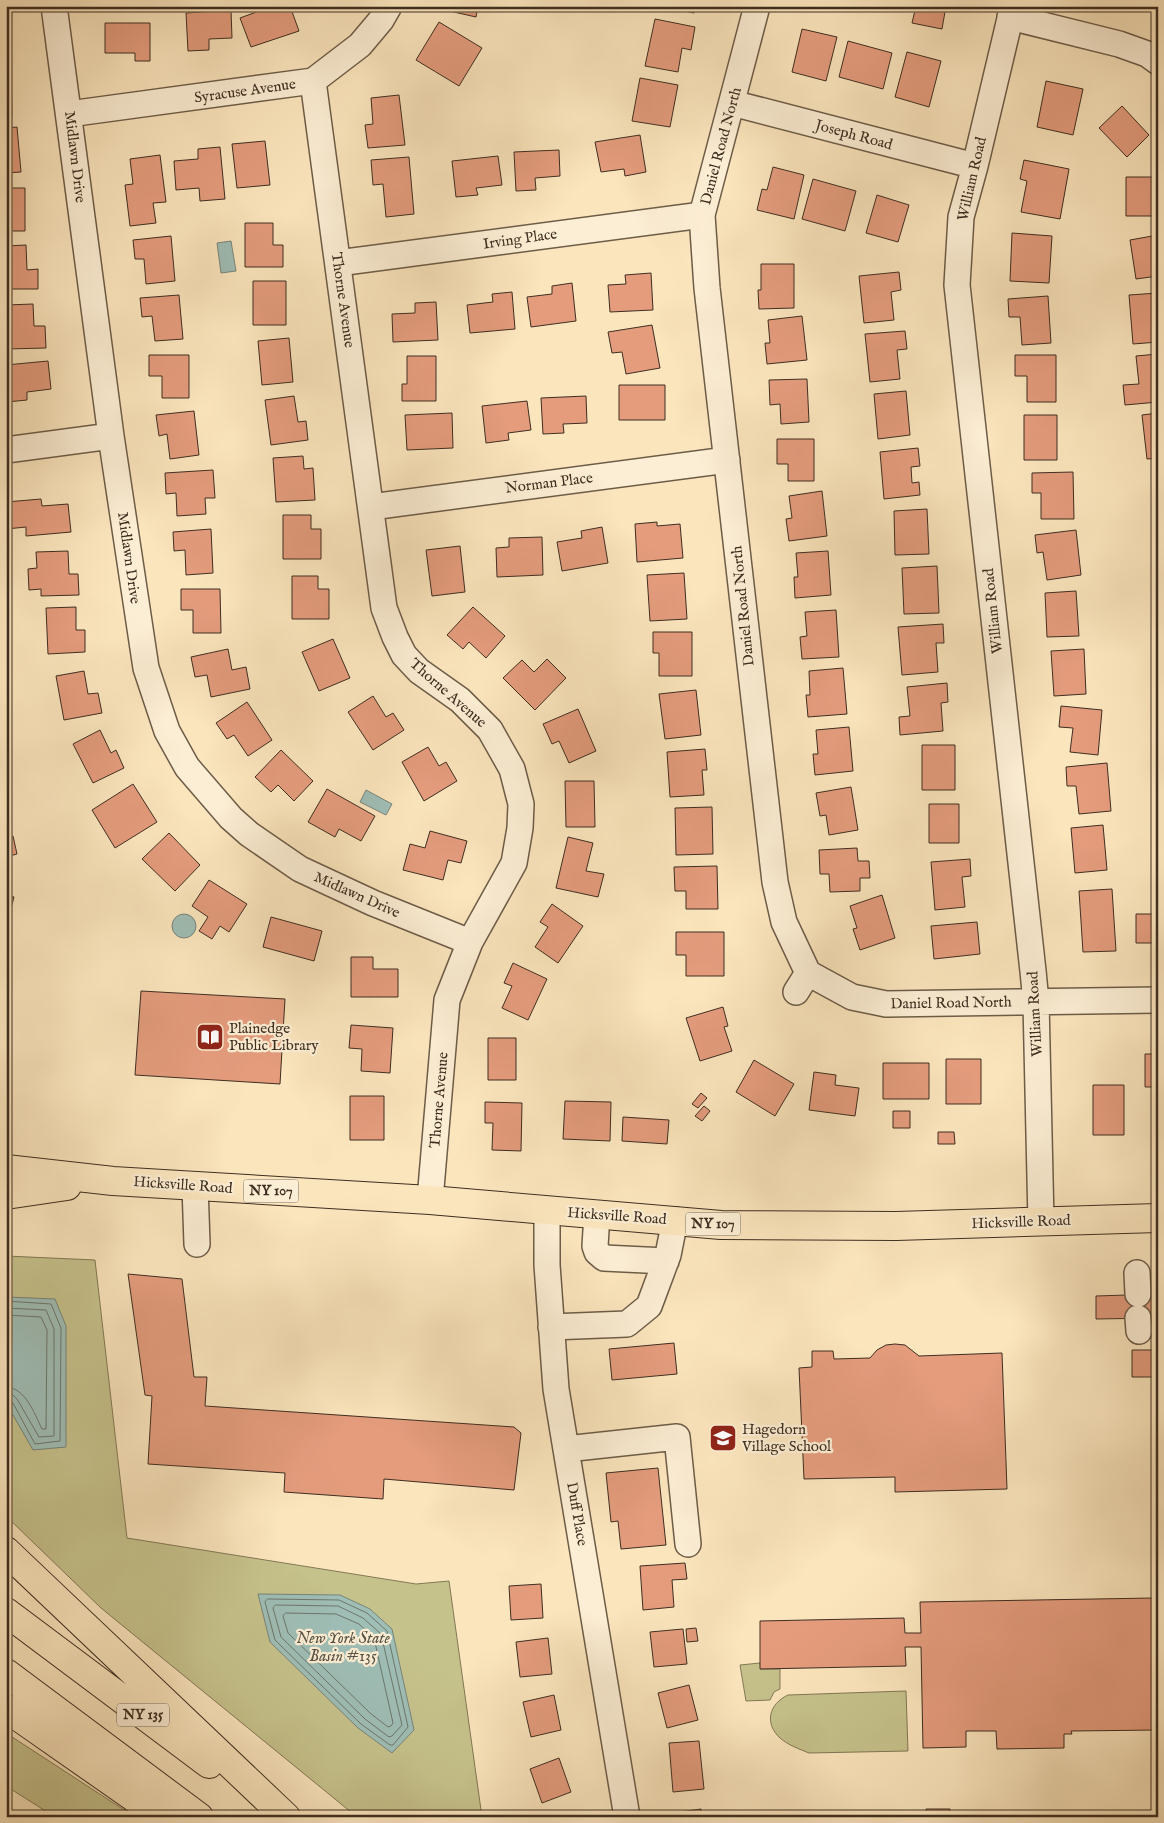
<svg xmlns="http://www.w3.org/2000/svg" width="1164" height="1823" viewBox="0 0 1164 1823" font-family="'IM FELL English',serif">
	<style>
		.green { fill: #c6c28c; stroke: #827856 }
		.water { fill: #9fbeb6; stroke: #78847a }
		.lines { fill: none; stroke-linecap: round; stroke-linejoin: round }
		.shore { stroke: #6e766c; stroke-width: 1 }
		.building { fill: #e49c7d; stroke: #3e2e21 }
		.minor-casing { stroke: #6d5c48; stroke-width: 28 }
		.major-casing { stroke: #3e2e21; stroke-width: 30 }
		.highway-casing { stroke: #3e2e21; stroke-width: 30 }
		.minor { stroke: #fceed4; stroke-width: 25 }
		.major { stroke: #fbe5bd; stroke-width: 28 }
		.highway { stroke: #fbe5bd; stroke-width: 28 }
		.labels { text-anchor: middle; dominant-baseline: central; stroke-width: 4.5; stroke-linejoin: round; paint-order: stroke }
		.shield { fill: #fceed4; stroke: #776857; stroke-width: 1 }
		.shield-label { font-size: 14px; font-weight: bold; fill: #3e2e21 }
		.street-label { font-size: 15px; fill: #3e2e21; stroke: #fceed4 }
		.poi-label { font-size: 15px; fill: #3e2e21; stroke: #fceed4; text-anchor: start }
		.water-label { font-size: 16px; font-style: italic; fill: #565246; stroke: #fceed4 }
	</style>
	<rect width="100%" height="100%" fill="#fbe5bd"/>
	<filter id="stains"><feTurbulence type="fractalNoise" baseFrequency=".004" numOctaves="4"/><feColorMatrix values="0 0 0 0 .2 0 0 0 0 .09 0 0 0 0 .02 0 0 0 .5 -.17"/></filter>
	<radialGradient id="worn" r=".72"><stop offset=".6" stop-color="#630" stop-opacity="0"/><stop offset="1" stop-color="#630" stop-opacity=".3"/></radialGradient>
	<path class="green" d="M6,1256L95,1260L127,1538L416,1584L449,1581L482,1817H357L101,1608L6,1516Z
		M760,1663L761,1669H780V1689L774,1692L770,1700L746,1701L740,1665Z
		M906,1691L908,1751L809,1753C799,1749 788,1745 780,1738C764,1723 769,1704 788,1695Z
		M6,1733L135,1817H55L6,1786Z"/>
	<path class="water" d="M231,241L236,271L221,273L217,243Z
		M366,790L392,804L386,815L360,802Z
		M172 926a12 12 0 1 1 24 0a12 12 0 1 1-24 0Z
		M6,1297L55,1299L66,1326V1447L33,1450L9,1408L6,1396Z
		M258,1594L340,1595L370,1609L392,1629L414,1730L392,1753L358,1728L270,1642Z"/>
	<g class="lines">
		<path class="shore" d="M6,1301L51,1304L61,1328L60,1441L35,1444L13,1403L6,1401
			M6,1308L46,1310L54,1329V1436L39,1437L17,1399L13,1395L6,1394
			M6,1315L41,1317L47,1330L46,1429H42C34,1413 26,1388 6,1387
			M268,1599L339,1600L367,1613L387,1631L408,1727L393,1745H390L361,1724L275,1640L265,1602Z
			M276,1605L338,1606L363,1618L381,1634L402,1725L392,1736L389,1737L365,1719L281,1637L273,1608Z
			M286,1613L336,1614L359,1624L374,1638L393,1723L391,1726L388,1727L370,1713L288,1633L283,1616Z"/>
	</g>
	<path class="building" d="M105,6H135V9H105Z
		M258,6H290L299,31L251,47L240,18L259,11Z
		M446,6H478L476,17L445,10Z
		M660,6H695L694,13Z
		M916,6H946L942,29L912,23Z
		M231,10L232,38L209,39V50L188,51L186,13Z
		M655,19L695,27L691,50L682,48L678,72L645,66Z
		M439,22L482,48L459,86L416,60Z
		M105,23H150V61H135V53H105Z
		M802,29L837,37L826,81L792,72Z
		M848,41L892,53L883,89L839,77Z
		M907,52L941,61L929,107L895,97Z
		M6,68H11L12,115H6Z
		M640,78L678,85L670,127L632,121Z
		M1046,81L1083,89L1073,135L1037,127Z
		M399,95L405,145L368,148L365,125L373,124L371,98Z
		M1122,106L1149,135L1127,157L1099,128Z
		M17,127L21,172L6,173V128Z
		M640,135L646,172L625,176L624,169L601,172L595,142Z
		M265,141L270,185L237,188L232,144Z
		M220,147L225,199L200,201L199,188L176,190L174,161L198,159V149Z
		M559,150L560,176L535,178L536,190L516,191L514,152Z
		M160,155L166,202L153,203L156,223L130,226L125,185L133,184L130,159Z
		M498,156L502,185L476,188L478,195L456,197L452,161Z
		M409,157L414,214L386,217L383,184L373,185L371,160Z
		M1024,160L1069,169L1060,219L1021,212L1027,181L1020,179Z
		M773,167L804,175L794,219L757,210L762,189L767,190Z
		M1126,177H1157V216H1126Z
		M813,179L856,191L845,231L802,219Z
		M6,188H25V231H6Z
		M877,195L909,205L898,242L866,233Z
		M245,223H273V245H283V267H245Z
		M1012,233L1052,236L1049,283L1010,281Z
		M1158,235V276L1136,279L1130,240Z
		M171,236L175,281L146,284L144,259H135L133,240Z
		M26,245L27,270L38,269V289H6V246Z
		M761,264H794V308L759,309L758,290H761Z
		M899,272L901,290L891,292L894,320L864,323L859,276Z
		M651,273L653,310L610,312L608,285L626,284L625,275Z
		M253,281H286V325H253Z
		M572,283L576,321L531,327L527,297L552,294V286Z
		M512,292L515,329L470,333L467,305L493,302L492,294Z
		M1158,293V342L1133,344L1129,295Z
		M179,295L183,339L155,341L152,316L142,317L140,298Z
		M1048,296L1051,343L1022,345L1020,317H1009L1008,299Z
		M436,302L438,340L393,342L392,314L415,313V303Z
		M33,304L34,326H45L46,348L7,349L6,305Z
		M802,316L807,360L767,364L765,343H770L768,320Z
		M652,325L660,368L626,374L622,352L612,353L608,332Z
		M905,331L907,349L897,350L900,379L870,382L865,334Z
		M289,338L293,382L262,385L258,341Z
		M1158,354V402L1125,405L1123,385L1139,384L1136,356Z
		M149,355H189V398H162V376H149Z
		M1015,355H1056V402H1027V376H1015Z
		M407,356H436V401H402V384H407Z
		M48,361L51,389L27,392V400L7,402L6,365Z
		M807,379L809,422L781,424L780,404L770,405L769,380Z
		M619,385H665V420H619Z
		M906,391L910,435L878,439L874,394Z
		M294,396L298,422L306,421L308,440L271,445L265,400Z
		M586,396L587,423L563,424L564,433L543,434L541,398Z
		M527,401L531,430L508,433L509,440L486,443L482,406Z
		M194,411L199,455L170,459L167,434L159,436L156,415Z
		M452,413L453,448L407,450L405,415Z
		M1158,413V458L1147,459L1142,415Z
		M1024,415H1057V460H1024Z
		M777,439H814V481H788V464H777Z
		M918,448L920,466L911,467L912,483L919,482L920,495L884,499L880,452Z
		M303,456L304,469L313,468L315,500L276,502L273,458Z
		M213,470L215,498H205L206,514L177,516L176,493L166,494L165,473Z
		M1073,472L1074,519H1041V493H1032V473Z
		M1154,472H1158V519H1157Z
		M822,491L827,536L789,541L786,519L792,518L789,496Z
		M41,499L42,506L68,504L71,532L26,536V527L6,529V502Z
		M927,509L929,554L895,555L894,511Z
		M283,515H311V529H321V559H283Z
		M657,522V526L680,524L683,558L637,562L635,524Z
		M602,527L608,563L562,571L557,542L582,538L581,531Z
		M211,529L213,573L186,575L185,550L174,551L173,532Z
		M1076,530L1081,575L1047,580L1043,552L1037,553L1035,535Z
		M542,537L543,575L497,577L496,548L509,547V538Z
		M460,546L465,592L432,596L426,550Z
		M68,551L69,574H78L79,595L41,596V589L29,590L28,569L37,568L36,552Z
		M828,551L831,595L795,598L794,577H798L796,553Z
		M937,566L939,613L904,614L902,568Z
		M684,573L687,619L650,621L647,575Z
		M292,576H318V589H329V619H292Z
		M181,589H220L221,633H193V610H181Z
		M1076,591L1079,636L1047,637L1045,593Z
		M1158,600V630H1155V601Z
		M76,607V630H85V652L48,654L46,608Z
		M473,607L505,636L486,658L469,642L463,649L447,635Z
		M836,610L839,657L802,659L800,637L807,636L805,612Z
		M943,624L944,643H936L938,672L902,675L898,627Z
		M653,632H692V676H659V653H653Z
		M333,639L350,678L319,691L302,652Z
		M228,649L232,670L246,667L250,689L211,697L207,675L195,677L191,657Z
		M1084,649L1086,694L1054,696L1051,651Z
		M547,659L566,678L535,710L503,678L522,660L534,672Z
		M843,668L847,714L808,717L806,695H810L809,671Z
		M84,671L88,694L98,693L102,713L64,720L56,676Z
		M947,683L948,702L941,703L943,731L900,735L899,717L910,716L907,687Z
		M696,690L701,735L665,739L659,694Z
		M373,696L386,717L393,713L404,730L373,750L348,712Z
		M247,702L272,740L248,756L234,735L227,739L216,723Z
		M1061,706L1102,710L1098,755L1070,752L1073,728L1059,727Z
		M578,709L596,751L569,763L559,741L552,744L543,724Z
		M849,727L853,771L815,775L813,754H818L816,730Z
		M100,730L111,753L116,750L124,768L93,783L73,744Z
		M922,745H955V790H922Z
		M428,747L439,766L446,762L457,781L424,801L402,762Z
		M705,749L707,770H702L704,795L670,797L667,752Z
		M281,750L313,781L294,801L278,785L271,792L255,777Z
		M1107,763L1111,811L1079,814L1076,786H1067L1066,767Z
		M565,781H594L595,827H566Z
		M133,784L157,822L115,848L92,810Z
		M851,787L858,830L829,835L826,815L820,816L816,793Z
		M327,789L375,816L361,841L339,829L335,837L308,822Z
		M929,804H959V843H929Z
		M712,807L713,854L676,855L675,808Z
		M1103,825L1107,870L1075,873L1071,828Z
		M430,831L467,841L461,863L448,860L443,880L403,870L410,844L425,848Z
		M169,833L200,865L175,891L142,859Z
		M13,836L17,854L6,857V838Z
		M568,837L593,843L586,871L604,874L598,897L556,888Z
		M857,848L858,861H869L870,878H860V891L830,892L829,874H820L819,850Z
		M970,859L971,876L962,877L965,907L935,910L931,862Z
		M717,866L718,909H686V891H675L674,867Z
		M209,880L247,904L229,932L220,926L212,939L199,931L208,917L192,906Z
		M1112,889L1116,951L1083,952L1079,891Z
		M6,895L14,897L6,928Z
		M882,895L895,938L860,950L853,929L857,928L850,906Z
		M552,904L583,926L558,963L535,947L548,927L540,922Z
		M1136,914H1158V943H1136Z
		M271,917L322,931L314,961L263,947Z
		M977,922L980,954L934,959L931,926Z
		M676,932H724V976H686V955H676Z
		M351,957H373V969H398V997H351Z
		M513,963L547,979L528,1020L502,1008L512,986L504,983Z
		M141,991L285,999L280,1084L135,1075Z
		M723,1007L728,1026L724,1027L732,1051L700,1061L686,1018Z
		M351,1025L393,1028L390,1073L361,1071L362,1049L349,1048Z
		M488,1038H516V1080H488Z
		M1145,1054H1158V1087H1145Z
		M946,1059H981V1104H946Z
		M754,1060L794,1084L775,1116L736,1092Z
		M883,1063H929V1099H883Z
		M814,1072L836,1075L835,1085L859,1088L855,1116L809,1110Z
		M1093,1085H1124V1135H1093Z
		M701,1093L707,1098L698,1108L692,1104Z
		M350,1096H384V1140H350Z
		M565,1101L611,1102L610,1141L563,1139Z
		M485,1102L522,1103L521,1151L492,1150L493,1123H485Z
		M704,1106L710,1111L702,1121L695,1116Z
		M893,1111H910V1128H893Z
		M623,1117L669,1120L667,1144L622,1141Z
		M938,1132H954L955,1144H938Z
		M128,1274L182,1279L194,1377H207L205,1406L514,1427L521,1433L514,1490L384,1479L383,1499L284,1492L285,1473L148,1464L152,1396L145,1395Z
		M1158,1294V1318L1096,1319V1296Z
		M674,1343L677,1374L612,1380L609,1349Z
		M895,1344L905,1345L919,1356L1002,1353L1007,1489L895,1492V1477L804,1479L799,1368L812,1367V1351H833L834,1359L870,1358L877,1350L886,1345Z
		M1132,1350H1158V1377H1132Z
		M658,1468L666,1545L621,1549L618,1521L611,1522L606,1473Z
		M685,1563L687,1579L672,1580L674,1607L643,1610L640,1566Z
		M541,1584L543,1618L511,1620L509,1586Z
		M1153,1598L1154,1662H1158V1730L1071,1731L1072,1734H1064V1748L997,1749L996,1731H966V1747L923,1748L921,1647H905L906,1666L760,1669V1621L904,1618L905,1633H921L920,1602Z
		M696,1628L698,1641L687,1642L686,1629Z
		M683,1629L687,1664L654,1667L650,1632Z
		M548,1638L552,1674L520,1677L516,1642Z
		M689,1685L698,1720L667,1728L658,1693Z
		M554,1695L561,1730L531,1737L523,1702Z
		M699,1741L704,1789L673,1792L669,1743Z
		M559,1758L571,1792L542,1803L530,1769Z
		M701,1809L702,1817H673V1813Z
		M926,1809H950V1817H926Z
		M1104,1814H1138V1817H1104Z"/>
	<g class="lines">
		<g class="minor-casing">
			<path id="minor" d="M54,6L111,436L146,668L167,731L187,767L231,818L249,834L300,869L373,903L470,942
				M757,6L702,215L707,288L775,882L784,922L808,973L852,997L886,1004L1158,1000
				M1013,6L975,166L961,217L957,285L1033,971L1036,1002L1041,1222
				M1010,17L1119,44L1147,54L1158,62
				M313,81L384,608L395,637L404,655L419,671L460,700L490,730L512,769L521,804L520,828L514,863L470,942L447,1000L430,1200
				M732,103L975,166
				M69,114L313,81L360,45L381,20L389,6
				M338,263L702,215
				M6,450L111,436
				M371,507L727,460
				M796,992L808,973
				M195,1186L197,1244
				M547,1210V1265L556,1389L627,1817
				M597,1215L595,1246L597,1252L604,1258L666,1261
				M1137,1273L1138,1294
				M1138,1318L1139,1331
				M551,1327L627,1324L649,1306L668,1255L675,1220
				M566,1449L677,1437L688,1544"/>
		</g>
		<g class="major-casing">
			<path id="major" d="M6,1169L113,1181L430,1200L721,1225L896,1226L1158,1218
				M6,1195L67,1186"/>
		</g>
		<g class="highway-casing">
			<path id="highway" d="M6,1551L286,1817
				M6,1612L209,1764
				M6,1673L199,1817
				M6,1708L162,1817"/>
		</g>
		<use href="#minor" class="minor"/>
		<use href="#major" class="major"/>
		<use href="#highway" class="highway"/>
	</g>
	<defs>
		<g id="library-square" transform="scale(1.4375)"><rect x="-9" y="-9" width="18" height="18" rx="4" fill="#8f2418" stroke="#fceed4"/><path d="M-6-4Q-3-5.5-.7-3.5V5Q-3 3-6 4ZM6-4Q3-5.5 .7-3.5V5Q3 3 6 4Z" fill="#fff"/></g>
		<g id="school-square" transform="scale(1.4375)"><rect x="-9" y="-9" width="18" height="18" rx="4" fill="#8f2418" stroke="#fceed4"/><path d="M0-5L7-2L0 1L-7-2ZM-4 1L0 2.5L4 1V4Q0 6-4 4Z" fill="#fff"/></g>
	</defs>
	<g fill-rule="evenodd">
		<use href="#library-square" x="210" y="1037"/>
		<use href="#school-square" x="723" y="1438"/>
	</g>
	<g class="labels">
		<g class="shield">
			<rect x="243.5" y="1179.5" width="55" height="23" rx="4"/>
			<rect x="685.5" y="1212.5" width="55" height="23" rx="4"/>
			<rect x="117" y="1703.5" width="52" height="23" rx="4"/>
		</g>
		<g class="shield-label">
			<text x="271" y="1191">NY 107</text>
			<text x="713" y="1224">NY 107</text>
			<text x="143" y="1715">NY 135</text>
		</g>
		<g class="street-label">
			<text transform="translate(245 91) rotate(-8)">Syracuse Avenue</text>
			<text transform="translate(854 135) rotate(15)">Joseph Road</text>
			<text transform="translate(721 146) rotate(-75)">Daniel Road North</text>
			<text transform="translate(75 157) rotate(83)">Midlawn Drive</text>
			<text transform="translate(972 179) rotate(-77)">William Road</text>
			<text transform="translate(520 239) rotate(-8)">Irving Place</text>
			<text transform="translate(343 300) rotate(82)">Thorne Avenue</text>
			<text transform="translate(549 483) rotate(-7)">Norman Place</text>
			<text transform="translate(129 558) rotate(82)">Midlawn Drive</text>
			<text transform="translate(743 606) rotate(-96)">Daniel Road North</text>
			<text transform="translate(993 611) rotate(-96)">William Road</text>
			<text transform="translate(448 693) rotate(41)">Thorne Avenue</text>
			<text transform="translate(357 895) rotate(24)">Midlawn Drive</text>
			<text transform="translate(951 1003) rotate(-1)">Daniel Road North</text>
			<text transform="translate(1035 1014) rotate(-93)">William Road</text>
			<text transform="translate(439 1100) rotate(-85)">Thorne Avenue</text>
			<text transform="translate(183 1185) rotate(4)">Hicksville Road</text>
			<text transform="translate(617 1216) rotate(4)">Hicksville Road</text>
			<text transform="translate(1021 1222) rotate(-2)">Hicksville Road</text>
			<text transform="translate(577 1514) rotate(80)">Duff Place</text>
		</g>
		<g class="poi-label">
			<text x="229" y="1028">Plainedge<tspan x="229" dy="17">Public Library</tspan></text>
			<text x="742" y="1429">Hagedorn<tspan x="742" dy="17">Village School</tspan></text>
		</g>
		<g class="water-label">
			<text x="343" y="1639">New York State<tspan x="343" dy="18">Basin #135</tspan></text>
		</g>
	</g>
	<rect width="1164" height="1823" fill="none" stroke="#fbe5bd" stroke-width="25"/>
	<rect x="8" y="8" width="1149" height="1808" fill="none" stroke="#3e2e21" stroke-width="2.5"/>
	<rect x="12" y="12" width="1139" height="1798" fill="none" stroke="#3e2e21"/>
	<rect width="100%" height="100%" filter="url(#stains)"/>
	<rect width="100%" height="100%" fill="url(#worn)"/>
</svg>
